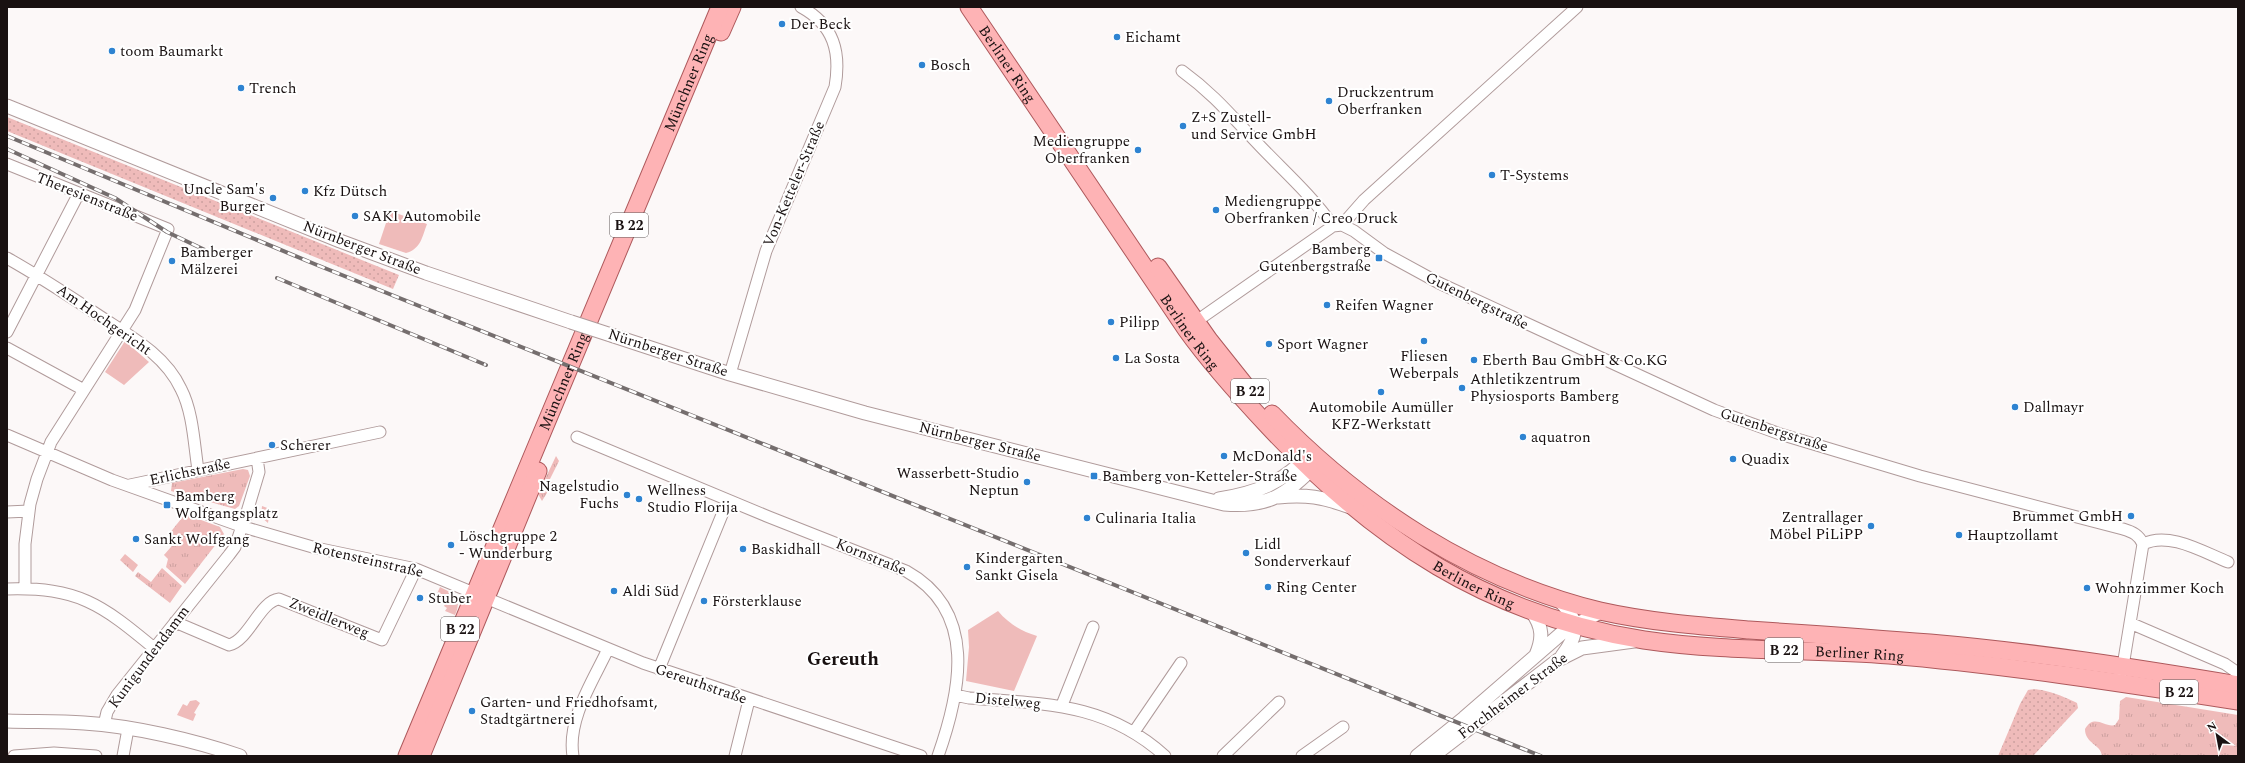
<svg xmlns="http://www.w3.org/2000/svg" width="2245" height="763" viewBox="0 0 2245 763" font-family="Spectral,serif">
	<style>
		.grass { fill: url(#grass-tufts) }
		.park { fill: #efbbba }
		.garden { fill: url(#garden-dots) }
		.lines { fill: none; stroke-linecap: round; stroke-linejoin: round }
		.minor-casing { stroke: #b09b9b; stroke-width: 13 }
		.tertiary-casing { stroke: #b09b9b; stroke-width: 15 }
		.primary-casing { stroke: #ae595c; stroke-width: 19 }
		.minor { stroke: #fff; stroke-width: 11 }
		.tertiary { stroke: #fff; stroke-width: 13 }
		.primary { stroke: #feb3b5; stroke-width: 17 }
		.rail-casing { stroke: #756e6e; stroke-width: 4 }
		.rail { stroke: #fff; stroke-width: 2.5; stroke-dasharray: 8; stroke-linecap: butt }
		.tertiary-bridge-casing { stroke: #b09b9b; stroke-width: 15; stroke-linecap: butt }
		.tertiary-bridge { stroke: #fff; stroke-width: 13 }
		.poi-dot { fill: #2e83d1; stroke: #fff; stroke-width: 1.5 }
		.labels { text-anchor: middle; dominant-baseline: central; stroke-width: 4; stroke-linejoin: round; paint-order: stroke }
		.shield { fill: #fff; stroke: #5e5858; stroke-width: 1 }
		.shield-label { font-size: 14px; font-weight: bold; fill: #191111 }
		.poi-label { font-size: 15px; fill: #191111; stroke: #fff; text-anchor: start }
		.street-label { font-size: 15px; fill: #191111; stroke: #fff }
		.district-label { font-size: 19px; font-weight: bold; fill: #191111; stroke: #fff }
	</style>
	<defs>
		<pattern id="grass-tufts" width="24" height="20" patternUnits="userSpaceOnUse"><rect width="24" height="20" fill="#efbbba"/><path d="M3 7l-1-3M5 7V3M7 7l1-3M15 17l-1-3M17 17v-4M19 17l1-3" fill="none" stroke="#cca09f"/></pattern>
		<pattern id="garden-dots" width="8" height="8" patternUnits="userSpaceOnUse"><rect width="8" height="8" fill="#efbbba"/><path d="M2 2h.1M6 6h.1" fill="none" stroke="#cca09f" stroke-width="1.8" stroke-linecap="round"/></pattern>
	</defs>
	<rect width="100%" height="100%" fill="#fcf8f8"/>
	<path class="grass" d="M556,456L559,461L550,479L553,483L542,501L538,494Z
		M243,469L248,470L250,476L239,506L235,509L171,491L172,483Z
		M262,506L270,509L268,523L261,517Z
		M185,514L220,527L224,534L185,584L166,567L168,559L164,555L177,540L169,534Z
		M125,554L138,565L133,572L120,560Z
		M162,568L182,586L170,603L135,576L138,572L151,582Z
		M440,587C455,594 462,600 455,615L445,611L447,608L444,606L446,602L443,598L438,595L436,596Z
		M2126,697L2238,715V756H2102C2101,744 2085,744 2085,729C2094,713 2105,728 2115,725L2119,719L2120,701Z"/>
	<path class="park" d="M390,211L427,224C422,237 421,249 406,253L379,244Z
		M125,341L149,362L124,385L105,372Z
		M998,611C1009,624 1021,631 1037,636L1014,691L966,681L969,647L968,630Z
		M196,700L200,703L194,713L196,714L193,721L177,715L183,704L187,706L190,701Z"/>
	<path class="garden" d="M7,117L399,275L393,289L7,131Z
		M2028,690C2039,686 2066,697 2077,703L2078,708L2033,756H1998L2020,704Z"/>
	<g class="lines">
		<g class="minor-casing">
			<path id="minor" d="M1182,71C1215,95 1233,118 1261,147C1286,173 1312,196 1333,226
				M7,164L168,229L135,310L51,442L37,479L30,504L25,544V588
				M1342,225L1364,200L1577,7
				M7,258C39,276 68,295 98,315C128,335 165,354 181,389C193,412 194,444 198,470
				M1191,325L1333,226L1342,225L1354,231L1384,253L1439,283L1714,410L1780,434L1920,476L2123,529C2133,532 2139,535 2143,544
				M7,332L79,193
				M7,348L84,390
				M730,374L766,251L835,87C841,52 834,25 801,7
				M7,435L112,480L238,525
				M577,437L769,517L906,571C978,611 961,691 938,756
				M130,485L380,432
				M7,512L29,511
				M244,522L259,472L257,458
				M247,528L316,548L416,569L643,663L921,756
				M2143,544C2169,531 2203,552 2228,562
				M7,589C78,587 101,604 154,648
				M175,622L229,645C249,640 260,601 279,599L382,640L416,569
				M2130,623L2225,664L2238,673
				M659,669L728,500
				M2122,672L2143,544
				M955,695L969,698C1044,704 1105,702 1165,756
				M1062,705L1093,627
				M104,725L107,712L117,695L229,555L235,547L240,532
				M1134,732L1181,663
				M14,756L54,753L96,756
				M123,756L128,729
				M573,756C567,719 593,681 608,649
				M735,756L749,700
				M1223,756L1279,702
				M1302,756L1343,727"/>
		</g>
		<g class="tertiary-casing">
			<path id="tertiary" d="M7,106L340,241L426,273L571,322
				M614,336L730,374L865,413L1224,504C1270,508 1286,494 1317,464
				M1278,497C1306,494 1323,497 1350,507
				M1219,499C1257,493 1282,483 1309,455
				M1558,599C1579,620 1580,633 1562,656
				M1532,612C1543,627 1543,639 1536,655
				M7,721C32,722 58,721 84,723C133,726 193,740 240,756
				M1417,756L1464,718L1563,632L1602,611
				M1433,756L1558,660L1582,648L1634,641"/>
		</g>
		<g class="primary-casing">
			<g id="primary">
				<path id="s1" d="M969,7L1186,329C1211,364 1240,396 1269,427C1375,540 1488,615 1644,640C1725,652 1808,649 1889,655C2006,665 2122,683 2238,701"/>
				<path d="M721,32L732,7"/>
				<path d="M1158,267L1209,340L1244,384"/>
				<path d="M1272,414C1362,507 1473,580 1600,611C1649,622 1700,626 1749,630C1810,634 1870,638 1930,643C2034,652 2136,668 2238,685"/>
				<path id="s2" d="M407,756L720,7"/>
				<path d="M421,756L538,471"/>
			</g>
		</g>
		<use href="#minor" class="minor"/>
		<use href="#tertiary" class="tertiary"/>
		<use href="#primary" class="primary"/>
		<g class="rail-casing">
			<path id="rail" d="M7,136L317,265L1541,756
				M7,149L115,198L167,232L205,250
				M277,278L486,365"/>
		</g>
		<use href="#rail" class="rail"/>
		<g class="tertiary-bridge-casing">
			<path id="tertiary-bridge" d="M571,322L614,336"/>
		</g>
		<use href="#tertiary-bridge" class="tertiary-bridge"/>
	</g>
	<g class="poi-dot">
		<circle cx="782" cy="24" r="4"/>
		<circle cx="1117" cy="37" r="4"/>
		<circle cx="112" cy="51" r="4"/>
		<circle cx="922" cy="65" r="4"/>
		<circle cx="241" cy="88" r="4"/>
		<circle cx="1329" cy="101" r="4"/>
		<circle cx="1183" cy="126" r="4"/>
		<circle cx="1138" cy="150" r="4"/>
		<circle cx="1492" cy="175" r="4"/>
		<circle cx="305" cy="191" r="4"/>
		<circle cx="273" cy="198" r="4"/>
		<circle cx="1216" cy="210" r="4"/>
		<circle cx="355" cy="216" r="4"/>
		<rect x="1375" y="254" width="8" height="8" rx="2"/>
		<circle cx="172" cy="261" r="4"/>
		<circle cx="1327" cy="305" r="4"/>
		<circle cx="1111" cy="322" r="4"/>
		<circle cx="1424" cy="341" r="4"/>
		<circle cx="1269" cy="344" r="4"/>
		<circle cx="1116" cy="358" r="4"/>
		<circle cx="1474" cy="360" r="4"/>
		<circle cx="1462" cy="388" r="4"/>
		<circle cx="1381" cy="392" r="4"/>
		<circle cx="2015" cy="407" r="4"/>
		<circle cx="1523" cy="437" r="4"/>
		<circle cx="272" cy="445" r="4"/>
		<circle cx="1224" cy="456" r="4"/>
		<circle cx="1733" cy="459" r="4"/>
		<rect x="1090" y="472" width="8" height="8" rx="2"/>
		<circle cx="1027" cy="482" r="4"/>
		<circle cx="627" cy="495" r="4"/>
		<circle cx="639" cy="499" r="4"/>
		<rect x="163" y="501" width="8" height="8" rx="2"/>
		<circle cx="2131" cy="516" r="4"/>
		<circle cx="1087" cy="518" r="4"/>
		<circle cx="1871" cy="526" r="4"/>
		<circle cx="1959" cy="535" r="4"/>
		<circle cx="136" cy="539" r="4"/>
		<circle cx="451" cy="545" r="4"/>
		<circle cx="743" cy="549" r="4"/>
		<circle cx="1246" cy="553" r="4"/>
		<circle cx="967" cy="567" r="4"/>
		<circle cx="1268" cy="587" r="4"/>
		<circle cx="2087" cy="588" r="4"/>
		<circle cx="614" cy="591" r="4"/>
		<circle cx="420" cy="598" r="4"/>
		<circle cx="704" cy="601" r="4"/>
		<circle cx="472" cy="711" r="4"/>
	</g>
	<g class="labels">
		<g class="shield">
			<rect x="610" y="213" width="38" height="24" rx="3"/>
			<rect x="1231" y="379" width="38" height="24" rx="3"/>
			<rect x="441" y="617" width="38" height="24" rx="3"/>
			<rect x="1765" y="638" width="38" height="24" rx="3"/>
			<rect x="2160" y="680" width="38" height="24" rx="3"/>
		</g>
		<g class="shield-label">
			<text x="629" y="225">B 22</text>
			<text x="1250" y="391">B 22</text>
			<text x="460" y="629">B 22</text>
			<text x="1784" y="650">B 22</text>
			<text x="2179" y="692">B 22</text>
		</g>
		<g class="poi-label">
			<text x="790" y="24">Der Beck</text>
			<text x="1125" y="37">Eichamt</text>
			<text x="120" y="51">toom Baumarkt</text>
			<text x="930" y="65">Bosch</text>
			<text x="249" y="88">Trench</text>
			<text x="1337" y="92">Druckzentrum<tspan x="1337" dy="17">Oberfranken</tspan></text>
			<text x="1191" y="117">Z+S Zustell-<tspan x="1191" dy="17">und Service GmbH</tspan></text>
			<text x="1130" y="141" text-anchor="end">Mediengruppe<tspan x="1130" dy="17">Oberfranken</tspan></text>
			<text x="1500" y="175">T-Systems</text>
			<text x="265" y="189" text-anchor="end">Uncle Sam's<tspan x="265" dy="17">Burger</tspan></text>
			<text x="313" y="191">Kfz Dütsch</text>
			<text x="1224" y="201">Mediengruppe<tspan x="1224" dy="17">Oberfranken / Creo Druck</tspan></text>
			<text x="363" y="216">SAKI Automobile</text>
			<text x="1371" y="249" text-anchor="end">Bamberg<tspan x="1371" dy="17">Gutenbergstraße</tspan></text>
			<text x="180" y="252">Bamberger<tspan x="180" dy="17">Mälzerei</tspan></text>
			<text x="1335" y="305">Reifen Wagner</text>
			<text x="1119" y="322">Pilipp</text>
			<text x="1277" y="344">Sport Wagner</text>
			<text x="1424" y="356" text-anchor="middle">Fliesen<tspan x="1424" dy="17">Weberpals</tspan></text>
			<text x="1124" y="358">La Sosta</text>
			<text x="1482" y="360">Eberth Bau GmbH &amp; Co.KG</text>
			<text x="1470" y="379">Athletikzentrum<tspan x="1470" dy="17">Physiosports Bamberg</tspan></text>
			<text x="1381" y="407" text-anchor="middle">Automobile Aumüller<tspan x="1381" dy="17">KFZ-Werkstatt</tspan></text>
			<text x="2023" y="407">Dallmayr</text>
			<text x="1531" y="437">aquatron</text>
			<text x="280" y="445">Scherer</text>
			<text x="1232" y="456">McDonald's</text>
			<text x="1741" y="459">Quadix</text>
			<text x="1019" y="473" text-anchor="end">Wasserbett-Studio<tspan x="1019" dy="17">Neptun</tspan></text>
			<text x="1102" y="476">Bamberg von-Ketteler-Straße</text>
			<text x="619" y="486" text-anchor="end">Nagelstudio<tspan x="619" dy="17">Fuchs</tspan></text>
			<text x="647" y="490">Wellness<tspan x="647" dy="17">Studio Florija</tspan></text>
			<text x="175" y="496">Bamberg<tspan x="175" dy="17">Wolfgangsplatz</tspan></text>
			<text x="2123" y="516" text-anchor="end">Brummet GmbH</text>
			<text x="1863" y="517" text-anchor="end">Zentrallager<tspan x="1863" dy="17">Möbel PiLiPP</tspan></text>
			<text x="1095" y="518">Culinaria Italia</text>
			<text x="1967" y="535">Hauptzollamt</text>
			<text x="459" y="536">Löschgruppe 2<tspan x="459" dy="17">- Wunderburg</tspan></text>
			<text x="144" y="539">Sankt Wolfgang</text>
			<text x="1254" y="544">Lidl<tspan x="1254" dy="17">Sonderverkauf</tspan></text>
			<text x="751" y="549">Baskidhall</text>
			<text x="975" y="558">Kindergarten<tspan x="975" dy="17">Sankt Gisela</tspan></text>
			<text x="1276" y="587">Ring Center</text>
			<text x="2095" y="588">Wohnzimmer Koch</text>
			<text x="622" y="591">Aldi Süd</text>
			<text x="428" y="598">Stuber</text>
			<text x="712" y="601">Försterklause</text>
			<text x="480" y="702">Garten- und Friedhofsamt,<tspan x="480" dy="17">Stadtgärtnerei</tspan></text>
		</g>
		<g class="street-label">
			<text stroke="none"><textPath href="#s1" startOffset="69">Berliner Ring</textPath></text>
			<text stroke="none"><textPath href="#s2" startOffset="730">Münchner Ring</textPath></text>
			<text transform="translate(794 184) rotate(-67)">Von-Ketteler-Straße</text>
			<text transform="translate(87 197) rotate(22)">Theresienstraße</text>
			<text transform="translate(362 248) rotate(21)">Nürnberger Straße</text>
			<text transform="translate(1477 301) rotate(26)">Gutenbergstraße</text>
			<text transform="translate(104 320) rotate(35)">Am Hochgericht</text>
			<text stroke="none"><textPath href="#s1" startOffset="393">Berliner Ring</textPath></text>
			<text transform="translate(668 353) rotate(18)">Nürnberger Straße</text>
			<text stroke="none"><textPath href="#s2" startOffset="406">Münchner Ring</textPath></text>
			<text transform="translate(1774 430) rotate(18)">Gutenbergstraße</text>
			<text transform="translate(980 442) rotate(14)">Nürnberger Straße</text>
			<text transform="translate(190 472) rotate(-12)">Erlichstraße</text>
			<text transform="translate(871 557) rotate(22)">Kornstraße</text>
			<text transform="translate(368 560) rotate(13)">Rotensteinstraße</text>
			<text stroke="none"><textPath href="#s1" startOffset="777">Berliner Ring</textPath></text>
			<text transform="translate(329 618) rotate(22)">Zweidlerweg</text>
			<text stroke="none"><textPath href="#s1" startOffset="1173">Berliner Ring</textPath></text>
			<text transform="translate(149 657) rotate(-53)">Kunigundendamm</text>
			<text transform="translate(701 684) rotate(19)">Gereuthstraße</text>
			<text transform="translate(1513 696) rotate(-37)">Forchheimer Straße</text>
			<text transform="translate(1008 701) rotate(5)">Distelweg</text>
		</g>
		<g class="district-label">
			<text x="843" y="659">Gereuth</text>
		</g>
	</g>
	<rect width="2245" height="763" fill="none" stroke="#191111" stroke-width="16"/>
	<g transform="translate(2217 735) rotate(328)" stroke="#ffffff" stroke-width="3" paint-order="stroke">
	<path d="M0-3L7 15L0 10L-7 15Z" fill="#191111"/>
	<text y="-6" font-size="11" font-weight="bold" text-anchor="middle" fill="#191111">N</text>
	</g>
</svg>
